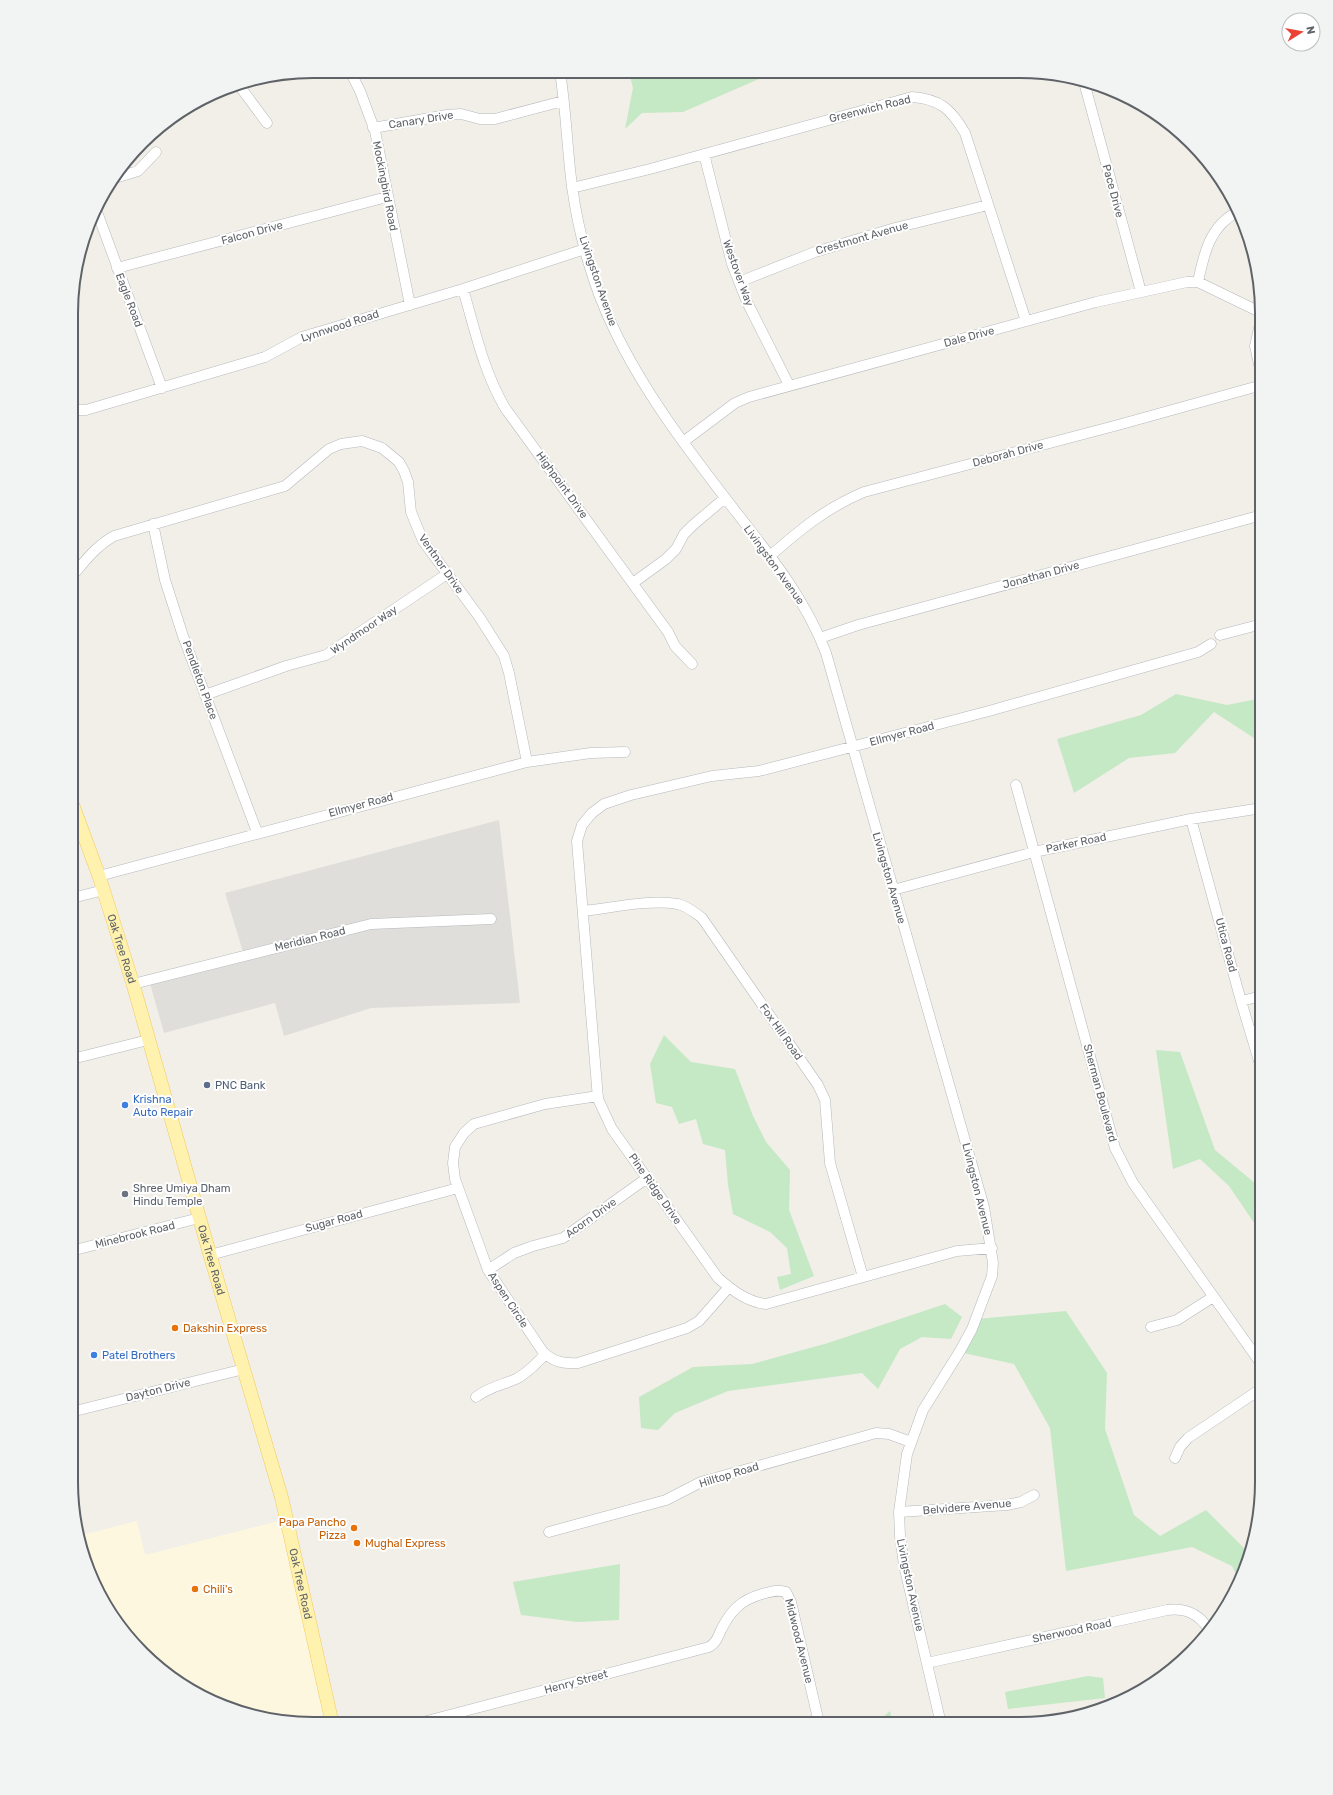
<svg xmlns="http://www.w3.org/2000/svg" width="1333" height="1795" viewBox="0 0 1333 1795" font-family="Rubik,sans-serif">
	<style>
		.commercial { fill: #fef7e0 }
		.industrial { fill: #e0deda }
		.green { fill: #c5e8c5 }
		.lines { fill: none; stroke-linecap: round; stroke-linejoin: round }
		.minor-casing { stroke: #b5b8bc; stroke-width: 11 }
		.major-casing { stroke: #f2c960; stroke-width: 14 }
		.minor { stroke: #fff; stroke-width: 10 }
		.major { stroke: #fff2af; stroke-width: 13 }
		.service-dot { fill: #5c6f8a; stroke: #fff; stroke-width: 1.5 }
		.shop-dot { fill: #3f7fe0; stroke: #fff; stroke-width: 1.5 }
		.worship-dot { fill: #6b7280; stroke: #fff; stroke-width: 1.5 }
		.food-dot { fill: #e8710a; stroke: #fff; stroke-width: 1.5 }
		.labels { text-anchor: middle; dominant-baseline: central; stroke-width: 4; stroke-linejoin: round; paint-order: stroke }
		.street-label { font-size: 11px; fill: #5f6368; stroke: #fff }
		.service-label { font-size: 11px; fill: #4e5e75; stroke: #fff; text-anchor: start }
		.shop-label { font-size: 11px; fill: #366cbe; stroke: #fff; text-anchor: start }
		.worship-label { font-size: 11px; fill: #5b616d; stroke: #fff; text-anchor: start }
		.food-label { font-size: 11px; fill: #c56008; stroke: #fff; text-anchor: start }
		.rim { fill: none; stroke: #5f6368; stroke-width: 2 }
	</style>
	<rect width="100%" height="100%" fill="#f1efe8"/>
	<path class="commercial" d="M287,1519L332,1722H282L221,1706L179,1683L131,1642L96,1589L79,1544L78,1536L137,1521L145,1555Z"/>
	<path class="industrial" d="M499,820L520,1003L371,1008L284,1036L275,1003L164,1033L149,980L244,955L225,893Z"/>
	<path class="green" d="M629,72H775L683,112L642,113L625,129L633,88Z
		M1176,694L1227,705L1262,698V739L1257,740L1214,712L1175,753L1129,758L1074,793L1057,739L1141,715Z
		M664,1035L691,1062L735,1069L753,1116L766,1142L790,1170L789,1210L814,1276L780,1290L777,1277L791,1274L787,1248L770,1232L733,1214L728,1185L725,1150L703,1144L696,1119L679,1124L672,1107L656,1103L650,1064Z
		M1156,1050L1180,1052L1215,1150L1262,1189V1238L1259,1230L1229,1186L1200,1159L1173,1169Z
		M945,1304L962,1317L951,1339L922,1337L900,1349L878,1389L862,1373L728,1391L675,1413L658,1430L641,1428L639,1397L693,1367L752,1364L828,1343Z
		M1066,1311L1107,1373L1105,1429L1134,1515L1160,1536L1206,1510L1250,1554L1239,1580L1232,1566L1192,1547L1066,1571L1050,1428L1014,1364L959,1352L976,1319Z
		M620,1564L619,1620L578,1622L521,1615L513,1582Z
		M1088,1676L1103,1678L1105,1698L1008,1709L1005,1692Z
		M890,1711L893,1724H875Z"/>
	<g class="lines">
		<g class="minor-casing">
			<path id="minor" d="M350,71L360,91L375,131L410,305
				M560,72C566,109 567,148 572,186C578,232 593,286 613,327C644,393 689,451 733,508C769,554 805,598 826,653L984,1207L993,1263L992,1276L972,1329L960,1351L923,1410L907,1454L899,1512L900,1536L904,1565L941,1724
				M1084,82L1141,292
				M238,84L267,123
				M373,128L447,115L461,114L480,119H495L563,101
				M704,154L732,264L747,302L789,385
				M115,178L138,171L156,152
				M572,188L650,169L912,97C940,99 951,109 965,133L1026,321
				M97,212L162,388
				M117,268L387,197
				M739,282L815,252L895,228L988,205
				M1198,282C1204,253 1210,225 1239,211
				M463,289C475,330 483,370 505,408L668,632L675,646L692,664
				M1262,378L1255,346L1262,315
				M73,410H86L265,357L302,337L463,289L585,249
				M683,442L735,403L749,397L1096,302L1187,282H1198L1262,313
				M153,524L165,580L183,636L257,832
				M770,556C801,529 826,508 864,492L1118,425L1262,385
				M73,575C86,560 96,546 114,536L285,486L329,449L341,444L362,441L382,448L399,462L404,471L408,482L411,512L423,541L480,618L504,656L509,673L527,762
				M633,583L666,559L676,549L684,534L693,525L725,498
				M1220,635L1262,624
				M820,638L858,625L1262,515
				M205,695L286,666L326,655L447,574
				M1016,785L1115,1148L1133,1183L1262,1365
				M1191,819L1241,1001L1262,1071
				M99,876L527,762L591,753L625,752
				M893,890L1034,852L1191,819L1262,808
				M72,898L104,890
				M583,911C612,908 649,899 678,904C687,906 694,912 702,918L818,1085L825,1100L830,1163L863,1277
				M133,984L371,924L491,919
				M1241,1001L1262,996
				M72,1059L148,1040
				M598,1096L545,1104L474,1124L464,1133L455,1147L453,1163L455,1179L488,1270L543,1352C554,1362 563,1364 578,1363L687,1328L699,1321L729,1287
				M992,1248L957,1251L766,1304C747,1302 732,1290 718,1278L612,1129L598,1099L577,841L582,825L592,813L604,804L631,795L712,776L759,771L989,711L1198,652L1211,644
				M71,1251L199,1218
				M210,1255L458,1188
				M488,1270L514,1253L533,1246L563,1238L647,1178
				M1151,1327L1177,1320L1213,1297
				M476,1397C489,1387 502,1385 516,1379C528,1373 536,1363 545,1355
				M71,1412L244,1369
				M1175,1458L1180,1447L1188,1438L1262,1388
				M899,1512L1007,1505L1021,1502L1034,1495
				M549,1532L666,1500L701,1482L876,1433L889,1434L911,1442
				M927,1663L1167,1610C1185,1608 1199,1613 1209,1630
				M423,1722L709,1647C716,1643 718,1637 721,1630C731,1610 741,1600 762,1594C770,1592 777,1589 786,1592L791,1602L819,1723"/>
		</g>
		<g class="major-casing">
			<g id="major">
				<path id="s1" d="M72,803L99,876L133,984L210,1255L282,1499L332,1722"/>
			</g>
		</g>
		<use href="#minor" class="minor"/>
		<use href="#major" class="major"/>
	</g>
	<circle class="service-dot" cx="207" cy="1085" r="4"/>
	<g class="shop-dot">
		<circle cx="125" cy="1105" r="4"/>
		<circle cx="94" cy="1355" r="4"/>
	</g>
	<circle class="worship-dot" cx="125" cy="1194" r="4"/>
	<g class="food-dot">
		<circle cx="175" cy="1328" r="4"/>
		<circle cx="354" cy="1528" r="4"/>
		<circle cx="357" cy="1543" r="4"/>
		<circle cx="195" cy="1589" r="4"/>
	</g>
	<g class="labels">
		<g class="street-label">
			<text transform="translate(870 109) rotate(-14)">Greenwich Road</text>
			<text transform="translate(421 120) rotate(-9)">Canary Drive</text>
			<text transform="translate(385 186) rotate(79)">Mockingbird Road</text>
			<text transform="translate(1113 191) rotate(75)">Pace Drive</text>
			<text transform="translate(252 233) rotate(-15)">Falcon Drive</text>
			<text transform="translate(862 238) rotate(-16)">Crestmont Avenue</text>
			<text transform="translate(738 273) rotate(70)">Westover Way</text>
			<text transform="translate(598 281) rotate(71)">Livingston Avenue</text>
			<text transform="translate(129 300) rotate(69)">Eagle Road</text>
			<text transform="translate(340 326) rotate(-18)">Lynnwood Road</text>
			<text transform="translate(969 337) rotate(-15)">Dale Drive</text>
			<text transform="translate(1008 454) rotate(-15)">Deborah Drive</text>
			<text transform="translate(562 485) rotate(54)">Highpoint Drive</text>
			<text transform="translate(441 564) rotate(55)">Ventnor Drive</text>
			<text transform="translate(774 565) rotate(54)">Livingston Avenue</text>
			<text transform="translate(1041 575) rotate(-15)">Jonathan Drive</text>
			<text transform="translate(364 630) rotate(-34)">Wyndmoor Way</text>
			<text transform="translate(200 680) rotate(70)">Pendleton Place</text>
			<text transform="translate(902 734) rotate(-15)">Ellmyer Road</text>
			<text transform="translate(361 805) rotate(-15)">Ellmyer Road</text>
			<text transform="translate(1076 843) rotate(-12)">Parker Road</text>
			<text transform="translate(889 878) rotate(74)">Livingston Avenue</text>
			<text transform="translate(310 939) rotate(-14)">Meridian Road</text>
			<text transform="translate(1226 945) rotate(75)">Utica Road</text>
			<text stroke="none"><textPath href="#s1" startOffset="154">Oak Tree Road</textPath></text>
			<text transform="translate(781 1032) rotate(55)">Fox Hill Road</text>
			<text transform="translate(1100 1093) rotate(75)">Sherman Boulevard</text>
			<text transform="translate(655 1189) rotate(55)">Pine Ridge Drive</text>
			<text transform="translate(977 1189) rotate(76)">Livingston Avenue</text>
			<text transform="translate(591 1218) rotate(-36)">Acorn Drive</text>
			<text transform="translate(334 1221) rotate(-15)">Sugar Road</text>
			<text transform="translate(135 1235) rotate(-14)">Minebrook Road</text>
			<text stroke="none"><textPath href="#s1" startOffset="478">Oak Tree Road</textPath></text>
			<text transform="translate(508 1300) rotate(57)">Aspen Circle</text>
			<text transform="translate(158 1390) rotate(-14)">Dayton Drive</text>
			<text transform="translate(729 1475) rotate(-17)">Hilltop Road</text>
			<text transform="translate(967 1507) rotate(-5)">Belvidere Avenue</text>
			<text stroke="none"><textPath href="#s1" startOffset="814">Oak Tree Road</textPath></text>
			<text transform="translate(910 1585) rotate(78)">Livingston Avenue</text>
			<text transform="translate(1072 1631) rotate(-12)">Sherwood Road</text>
			<text transform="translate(799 1641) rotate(76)">Midwood Avenue</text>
			<text transform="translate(576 1682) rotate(-15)">Henry Street</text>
		</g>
		<g class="service-label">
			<text x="215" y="1085">PNC Bank</text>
		</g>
		<g class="shop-label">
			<text x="133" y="1099">Krishna<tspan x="133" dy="13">Auto Repair</tspan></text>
			<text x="102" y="1355">Patel Brothers</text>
		</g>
		<g class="worship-label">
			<text x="133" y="1188">Shree Umiya Dham<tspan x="133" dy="13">Hindu Temple</tspan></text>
		</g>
		<g class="food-label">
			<text x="183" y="1328">Dakshin Express</text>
			<text x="346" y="1522" text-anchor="end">Papa Pancho<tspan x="346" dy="13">Pizza</tspan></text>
			<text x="365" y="1543">Mughal Express</text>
			<text x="203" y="1589">Chili's</text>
		</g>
	</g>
	<path d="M0 0H1333V1795H0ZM313 78H1020A235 235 0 0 1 1255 313V1482A235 235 0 0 1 1020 1717H313A235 235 0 0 1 78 1482V313A235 235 0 0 1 313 78Z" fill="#f2f3f3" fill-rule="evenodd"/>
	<path class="rim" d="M313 78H1020A235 235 0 0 1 1255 313V1482A235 235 0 0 1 1020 1717H313A235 235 0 0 1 78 1482V313A235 235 0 0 1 313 78Z"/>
	<g transform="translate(1301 32) rotate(79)"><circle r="19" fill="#ffffff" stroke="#bfc1c3"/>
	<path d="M0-3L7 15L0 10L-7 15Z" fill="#ea4335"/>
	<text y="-6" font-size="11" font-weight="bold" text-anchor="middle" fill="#5f6368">N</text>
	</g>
</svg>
